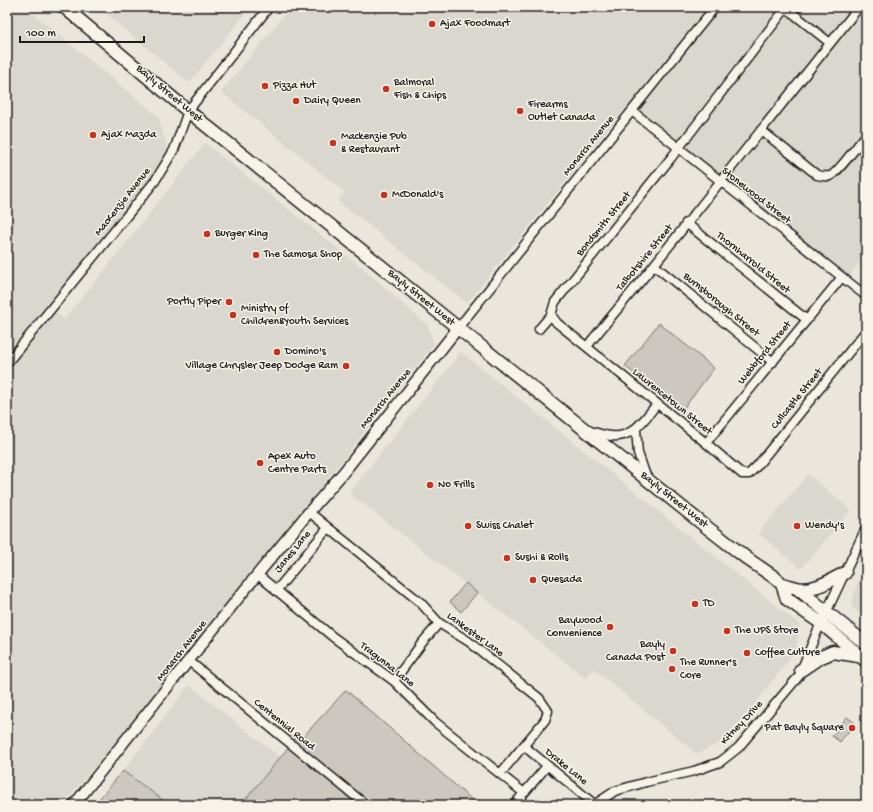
<svg xmlns="http://www.w3.org/2000/svg" width="873" height="812" viewBox="0 0 873 812" font-family="'Gochi Hand',sans-serif">
	<style>
		.built { fill: #dad7ce }
		.green { fill: #ccc8c0; stroke: #74726e }
		.lines { fill: none; stroke-linecap: round; stroke-linejoin: round }
		.minor-casing { stroke: #1c1c1c; stroke-width: 11 }
		.tertiary-casing { stroke: #1c1c1c; stroke-width: 13 }
		.secondary-casing { stroke: #1c1c1c; stroke-width: 15 }
		.minor { stroke: #f7f3e8; stroke-width: 8 }
		.tertiary { stroke: #f7f3e8; stroke-width: 10 }
		.secondary { stroke: #f7f3e8; stroke-width: 12 }
		.poi-dot { fill: #c8321e; stroke: #f7f3e8; stroke-width: 1.5 }
		.labels { text-anchor: middle; dominant-baseline: central; stroke-width: 3; stroke-linejoin: round; paint-order: stroke }
		.poi-label { font-size: 11px; fill: #1c1c1c; stroke: #f7f3e8; text-anchor: start }
		.street-label { font-size: 11px; fill: #1c1c1c; stroke: #f7f3e8 }
	</style>
	<rect width="100%" height="100%" fill="#eae6dc"/>
	<filter id="ink" filterUnits="userSpaceOnUse"><feTurbulence type="fractalNoise" baseFrequency=".025" numOctaves="2"/><feDisplacementMap in="SourceGraphic" scale="8" xChannelSelector="R" yChannelSelector="G"/><feConvolveMatrix kernelMatrix="1 2 1 2 8 2 1 2 1" color-interpolation-filters="sRGB"/></filter>
	<g filter="url(#ink)">
		<path class="built" d="M7,7H25L158,116L168,151L155,174L48,306L64,319L107,267L205,143L365,270L428,326L434,344L174,673L62,805H7Z
			M98,7H251L189,83Z
			M291,7H866V253L844,284L773,230L635,121L624,109L467,303L338,201L345,192L221,92Z
			M461,352L800,625L796,651L750,710L719,743L697,754L594,669L586,678L349,493Z
			M808,474L851,510L801,569L758,533Z
			M866,563V619L851,606L859,578Z
			M189,685L281,758L241,805H170L123,771Z"/>
		<path class="green" d="M659,323L714,368L681,412L625,366Z
			M466,583L477,593L461,612L450,602Z
			M346,690L478,805H241L296,738L300,740Z
			M847,717L855,723L840,742L832,736Z
			M123,771L170,805H94Z"/>
		<g class="lines">
			<g class="minor-casing">
				<path id="minor" d="M785,7L830,43
					M865,7L866,8
					M786,8L671,158L555,302L551,315L557,323L706,443L742,474H749L757,466L866,331
					M632,111L866,296
					M761,130L817,175C821,176 825,177 830,176C837,174 860,142 866,135
					M686,223L807,320
					M654,265L773,362
					M458,328L715,7
					M539,329L551,315
					M587,347L592,340L654,265L859,7
					M7,363L155,181L174,150L188,111L269,7
					M636,430L638,453L647,479
					M590,431C597,433 604,435 611,436C633,439 645,418 657,404
					M706,443L842,277
					M309,512L420,602L439,623L468,641L539,698L548,711L545,720L500,774
					M258,575L333,637L394,681L435,722L524,793L547,766
					M276,591L328,528
					M189,661L366,805
					M394,681L422,643L439,623
					M524,746L594,804
					M514,805L524,793
					M594,805L615,791L646,782L694,771L720,762L738,748L799,676L816,634L866,528"/>
			</g>
			<g class="tertiary-casing">
				<path id="tertiary" d="M74,805L243,592L309,512L343,473L458,328"/>
			</g>
			<g class="secondary-casing">
				<path id="secondary" d="M64,7L188,111L468,336L704,525L749,560L774,577L782,584L787,599L821,623L866,661
					M782,584L797,588L866,644
					M797,588C813,592 831,580 845,573
					M801,670L819,658L833,652L859,656"/>
			</g>
			<use href="#minor" class="minor"/>
			<use href="#tertiary" class="tertiary"/>
			<use href="#secondary" class="secondary"/>
		</g>
	</g>
	<g class="poi-dot">
		<circle cx="432" cy="24" r="4"/>
		<circle cx="265" cy="86" r="4"/>
		<circle cx="386" cy="89" r="4"/>
		<circle cx="296" cy="101" r="4"/>
		<circle cx="520" cy="111" r="4"/>
		<circle cx="93" cy="135" r="4"/>
		<circle cx="333" cy="143" r="4"/>
		<circle cx="384" cy="195" r="4"/>
		<circle cx="207" cy="234" r="4"/>
		<circle cx="256" cy="255" r="4"/>
		<circle cx="229" cy="302" r="4"/>
		<circle cx="233" cy="315" r="4"/>
		<circle cx="277" cy="352" r="4"/>
		<circle cx="346" cy="366" r="4"/>
		<circle cx="260" cy="463" r="4"/>
		<circle cx="430" cy="485" r="4"/>
		<circle cx="468" cy="526" r="4"/>
		<circle cx="797" cy="526" r="4"/>
		<circle cx="507" cy="558" r="4"/>
		<circle cx="533" cy="580" r="4"/>
		<circle cx="695" cy="604" r="4"/>
		<circle cx="610" cy="627" r="4"/>
		<circle cx="727" cy="631" r="4"/>
		<circle cx="673" cy="651" r="4"/>
		<circle cx="747" cy="653" r="4"/>
		<circle cx="672" cy="669" r="4"/>
		<circle cx="852" cy="728" r="4"/>
	</g>
	<g class="labels">
		<g class="poi-label">
			<text x="440" y="24">Ajax Foodmart</text>
			<text x="394" y="83">Balmoral<tspan x="394" dy="13">Fish &amp; Chips</tspan></text>
			<text x="273" y="86">Pizza Hut</text>
			<text x="304" y="101">Dairy Queen</text>
			<text x="528" y="105">Firearms<tspan x="528" dy="13">Outlet Canada</tspan></text>
			<text x="101" y="135">Ajax Mazda</text>
			<text x="341" y="137">Mackenzie Pub<tspan x="341" dy="13">&amp; Restaurant</tspan></text>
			<text x="392" y="195">McDonald's</text>
			<text x="215" y="234">Burger King</text>
			<text x="264" y="255">The Samosa Shop</text>
			<text x="221" y="302" text-anchor="end">Portly Piper</text>
			<text x="241" y="309">Ministry of<tspan x="241" dy="13">Children&amp;Youth Services</tspan></text>
			<text x="285" y="352">Domino's</text>
			<text x="338" y="366" text-anchor="end">Village Chrysler Jeep Dodge Ram</text>
			<text x="268" y="457">Apex Auto<tspan x="268" dy="13">Centre Parts</tspan></text>
			<text x="438" y="485">No Frills</text>
			<text x="476" y="526">Swiss Chalet</text>
			<text x="805" y="526">Wendy's</text>
			<text x="515" y="558">Sushi &amp; Rolls</text>
			<text x="541" y="580">Quesada</text>
			<text x="703" y="604">TD</text>
			<text x="602" y="621" text-anchor="end">Baywood<tspan x="602" dy="13">Convenience</tspan></text>
			<text x="735" y="631">The UPS Store</text>
			<text x="665" y="645" text-anchor="end">Bayly<tspan x="665" dy="13">Canada Post</tspan></text>
			<text x="755" y="653">Coffee Culture</text>
			<text x="680" y="663">The Runner's<tspan x="680" dy="13">Core</tspan></text>
			<text x="844" y="728" text-anchor="end">Pat Bayly Square</text>
		</g>
		<g class="street-label">
			<text transform="translate(169 94) rotate(40)">Bayly Street West</text>
			<text transform="translate(589 146) rotate(-51)">Monarch Avenue</text>
			<text transform="translate(756 196) rotate(38)">Stonewood Street</text>
			<text transform="translate(123 202) rotate(-52)">MacKenzie Avenue</text>
			<text transform="translate(604 224) rotate(-51)">Bondsmith Street</text>
			<text transform="translate(645 258) rotate(-51)">Talbotshire Street</text>
			<text transform="translate(753 263) rotate(39)">Thornharrold Street</text>
			<text transform="translate(421 298) rotate(39)">Bayly Street West</text>
			<text transform="translate(721 305) rotate(39)">Burnsborough Street</text>
			<text transform="translate(765 353) rotate(-51)">Webbford Street</text>
			<text transform="translate(386 399) rotate(-51)">Monarch Avenue</text>
			<text transform="translate(797 399) rotate(-51)">Cullcastle Street</text>
			<text transform="translate(672 402) rotate(39)">Lawrencetown Street</text>
			<text transform="translate(674 500) rotate(39)">Bayly Street West</text>
			<text transform="translate(293 552) rotate(-51)">Janes Lane</text>
			<text transform="translate(475 635) rotate(36)">Lankester Lane</text>
			<text transform="translate(182 651) rotate(-52)">Monarch Avenue</text>
			<text transform="translate(387 665) rotate(38)">Tragunna Lane</text>
			<text transform="translate(742 723) rotate(-47)">Kitney Drive</text>
			<text transform="translate(284 725) rotate(39)">Centennial Road</text>
			<text transform="translate(566 767) rotate(39)">Drake Lane</text>
		</g>
	</g>
	<rect width="873" height="812" fill="none" stroke="#f7f3e8" stroke-width="24"/>
	<rect x="12" y="12" width="849" height="788" fill="none" stroke="#1c1c1c" stroke-width="1.5" filter="url(#ink)"/>
	<path d="M20 36v6h124v-6" fill="none" stroke="#1c1c1c" stroke-width="2"/>
	<text x="26" y="36" font-size="12" fill="#1c1c1c" stroke="#f7f3e8" stroke-width="3" paint-order="stroke">100 m</text>
</svg>
